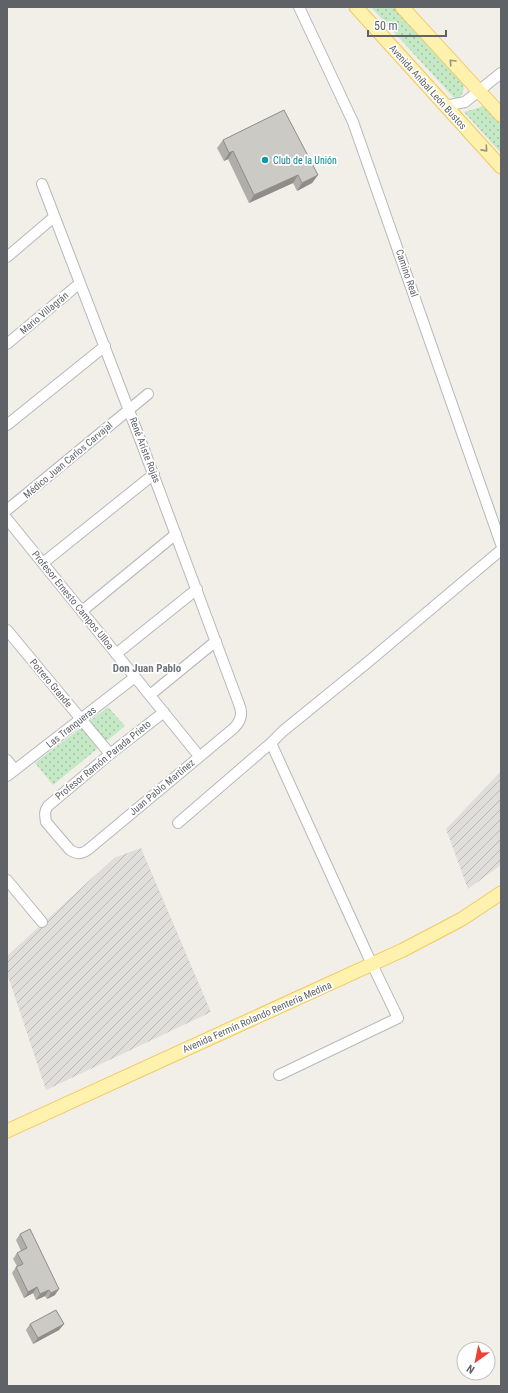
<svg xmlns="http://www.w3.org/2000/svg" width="508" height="1393" viewBox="0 0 508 1393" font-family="'Roboto Condensed',sans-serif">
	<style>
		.industrial { fill: url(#industrial-furrows) }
		.park { fill: url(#park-dots) }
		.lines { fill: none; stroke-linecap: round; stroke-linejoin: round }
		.minor-casing { stroke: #b5b8bc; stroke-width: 12 }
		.major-casing { stroke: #f2c960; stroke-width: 15 }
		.minor { stroke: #fff; stroke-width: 10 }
		.major { stroke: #fff2af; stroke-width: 13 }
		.wall { fill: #afaea9 }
		.shaded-wall { fill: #8f8d8a }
		.building { fill: #cccac5; stroke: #8f8d8a }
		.oneway { stroke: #979581 }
		.culture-dot { fill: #0f9aa8; stroke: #fff; stroke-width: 1.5 }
		.labels { text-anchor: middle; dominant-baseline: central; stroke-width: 3.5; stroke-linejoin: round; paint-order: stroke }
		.street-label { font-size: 10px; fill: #5f6368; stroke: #fff }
		.culture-label { font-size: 10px; fill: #0d838f; stroke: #fff; text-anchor: start }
		.neighbourhood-label { font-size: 11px; font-weight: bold; fill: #70757a; stroke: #fff }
	</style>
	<defs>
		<pattern id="industrial-furrows" width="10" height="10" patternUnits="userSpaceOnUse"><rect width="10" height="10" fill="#e0deda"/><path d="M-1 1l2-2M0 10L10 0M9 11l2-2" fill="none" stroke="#b9b8b5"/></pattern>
		<pattern id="park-dots" width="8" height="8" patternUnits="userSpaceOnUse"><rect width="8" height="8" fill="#c5e8c5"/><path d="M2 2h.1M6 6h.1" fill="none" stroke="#a3c0a4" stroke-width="1.8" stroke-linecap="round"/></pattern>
	</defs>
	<rect width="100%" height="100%" fill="#f1efe8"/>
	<path class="industrial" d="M501,771V865L468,889L446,829Z
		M141,848L211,1012L46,1090L7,973V956L114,858Z"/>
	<path class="park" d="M371,7H394L461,80C466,88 464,95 456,100Z
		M484,106L501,125V153L464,112Z
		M108,707L125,726L53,785L35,763Z"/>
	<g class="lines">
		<g class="minor-casing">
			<path id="minor" d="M299,7L353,122L501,544
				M445,106L465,102L501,73
				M42,184L143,447L239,704C243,713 241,721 234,728L90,848C83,854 78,855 70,850L46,822C45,815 44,811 48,806L110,754L164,712
				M7,257L54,217
				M7,344L80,283
				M7,425L105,346
				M7,510L148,394
				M7,519L199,756
				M43,563L154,474
				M82,611L176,534
				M7,630L110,754
				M116,654L197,589
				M150,695L216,641
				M271,743L369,958L398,1018L279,1075
				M7,760L15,770
				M7,776L135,677
				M178,823L271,743L283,731L368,662L501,550
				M7,880L42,922"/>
		</g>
		<g class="major-casing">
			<path id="major" d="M356,7L501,167
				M402,7L501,115
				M7,1131L403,950L462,919L501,893"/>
		</g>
		<use href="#minor" class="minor"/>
		<use href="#major" class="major"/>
	</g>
	<path class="wall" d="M223,140L318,175L312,183L297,191L293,183L249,203L228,159L224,161L217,148Z
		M20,1234L55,1295L47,1299L45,1296L36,1300L33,1293L24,1298L12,1273L16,1267L17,1266L13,1259L17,1253L21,1251L16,1240Z
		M30,1324H64L59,1330L33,1344L26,1330Z"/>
	<path class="shaded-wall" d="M233,151L228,159L224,161L229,153Z
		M298,175L293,183L249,203L254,195Z
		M318,175L312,183L297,191L302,183Z
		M37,1287L33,1293L24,1298L28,1292Z
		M59,1289L55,1295L47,1299L51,1293Z
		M49,1290L45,1296L36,1300L40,1294Z
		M64,1324L59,1330L33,1344L38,1338Z"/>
	<path class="building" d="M284,110L318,175L302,183L298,175L254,195L233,151L229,153L223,140Z
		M30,1229L59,1289L51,1293L49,1290L40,1294L37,1287L28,1292L16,1267L23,1264L17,1253L27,1248L20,1234Z
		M56,1310L64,1324L38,1338L30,1324Z"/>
	<defs><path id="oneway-chevron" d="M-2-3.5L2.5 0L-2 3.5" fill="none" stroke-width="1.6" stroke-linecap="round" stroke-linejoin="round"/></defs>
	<g class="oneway">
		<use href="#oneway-chevron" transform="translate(452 62) rotate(-133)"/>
		<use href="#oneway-chevron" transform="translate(485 149) rotate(48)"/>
	</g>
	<circle class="culture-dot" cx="265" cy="160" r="4"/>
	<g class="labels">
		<g class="street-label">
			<text transform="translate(428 87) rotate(48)">Avenida Aníbal León Bustos</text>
			<text transform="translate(407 273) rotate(71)">Camino Real</text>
			<text transform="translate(44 313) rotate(-40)">Mario Villagrán</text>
			<text transform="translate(145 450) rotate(69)">René Ariste Rojas</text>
			<text transform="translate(68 460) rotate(-40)">Médico Juan Carlos Carvajal</text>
			<text transform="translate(73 600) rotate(51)">Profesor Ernesto Campos Ulloa</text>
			<text transform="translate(51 683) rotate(50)">Potrero Grande</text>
			<text transform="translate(71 727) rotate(-38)">Las Tranqueras</text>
			<text transform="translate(103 760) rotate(-39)">Profesor Ramón Parada Prieto</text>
			<text transform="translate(162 787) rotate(-40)">Juan Pablo Martínez</text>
			<text transform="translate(257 1017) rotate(-24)">Avenida Fermín Rolando Rentería Medina</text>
		</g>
		<g class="culture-label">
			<text x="273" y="160">Club de la Unión</text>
		</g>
		<g class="neighbourhood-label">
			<text x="147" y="668">Don Juan Pablo</text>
		</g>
	</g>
	<rect width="508" height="1393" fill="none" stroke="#5f6368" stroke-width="16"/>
	<g transform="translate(476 1361) rotate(213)"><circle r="19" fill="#ffffff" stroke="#bfc1c3"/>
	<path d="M0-3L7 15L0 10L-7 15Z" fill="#ea4335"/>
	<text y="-6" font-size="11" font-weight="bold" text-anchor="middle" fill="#5f6368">N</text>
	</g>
	<path d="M368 30v6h78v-6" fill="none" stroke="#5f6368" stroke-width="2"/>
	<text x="374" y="30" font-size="12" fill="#5f6368" stroke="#ffffff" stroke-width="3" paint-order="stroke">50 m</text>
</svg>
